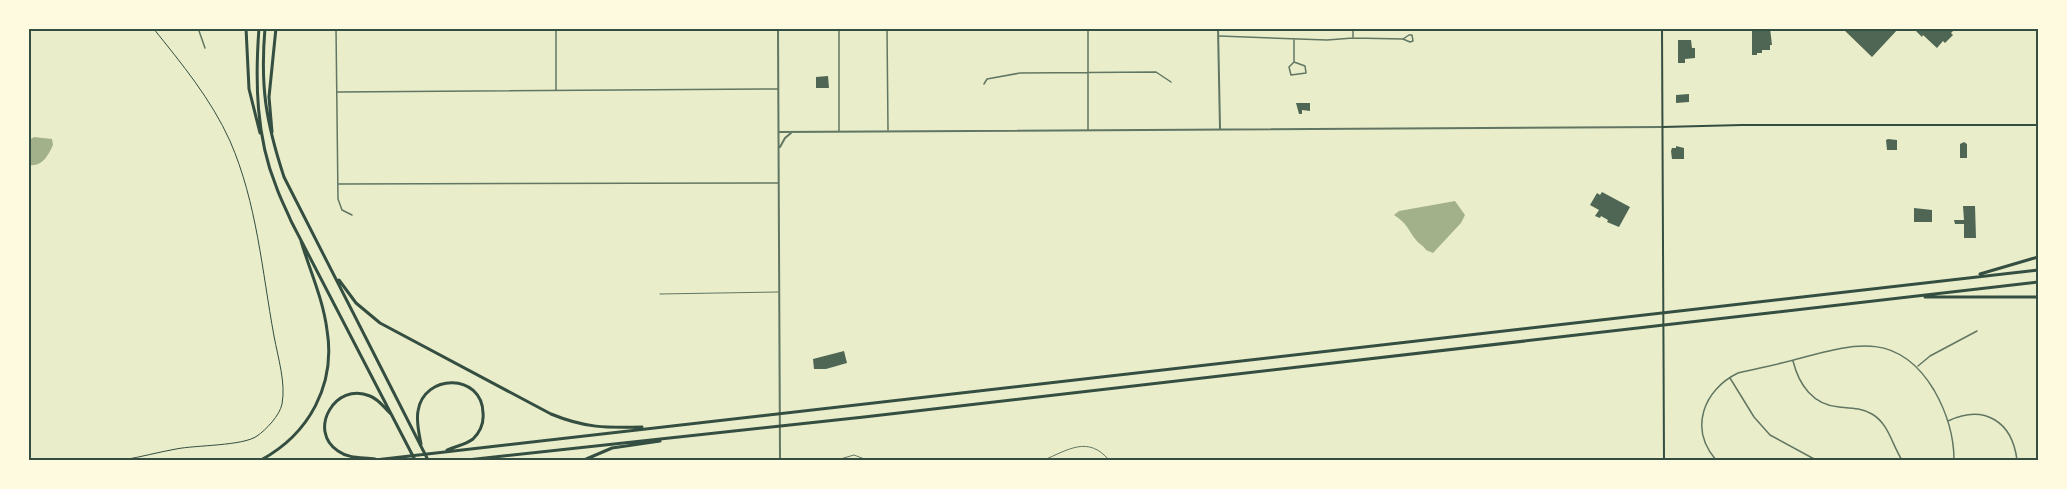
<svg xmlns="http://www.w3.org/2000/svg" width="2067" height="489" viewBox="0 0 2067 489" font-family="'Asap Condensed',sans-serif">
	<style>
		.water { fill: #a3b18a }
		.building { fill: #4f6655 }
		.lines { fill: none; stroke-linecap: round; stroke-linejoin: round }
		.path { stroke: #344e41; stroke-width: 1 }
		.service { stroke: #617663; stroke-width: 1 }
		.minor { stroke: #617663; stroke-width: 1.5 }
		.tertiary { stroke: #617663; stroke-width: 2 }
		.secondary { stroke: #344e41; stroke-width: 2 }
		.motorway { stroke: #344e41; stroke-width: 3 }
		.neatline { fill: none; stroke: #344e41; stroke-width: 2 }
	</style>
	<rect width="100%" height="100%" fill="#e9edc9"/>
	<path class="water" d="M34,137L52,139L53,145C48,156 42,167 29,165V140Z
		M1455,201L1465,215L1461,223L1433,253L1426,250C1423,245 1420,245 1416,240C1408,230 1407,223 1394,215L1399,211Z"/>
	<path class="building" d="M1752,28H1770L1772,45H1770V50H1762V53H1757V55H1752Z
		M1842,28H1899L1872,57Z
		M1917,28H1956L1951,33L1953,35L1945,43L1943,41L1937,48L1923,35L1922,37L1915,30Z
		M1678,40H1691L1692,48H1695V58L1685,59V63H1678Z
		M828,76L829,88H816V77Z
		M1689,94V102L1676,103V95Z
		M1296,103H1310V111L1302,110V114H1299Z
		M1888,139L1897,140V150H1887L1886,140Z
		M1964,142L1967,144V158H1960V144Z
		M1676,146L1684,148V159H1672L1671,151L1672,148H1676Z
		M1602,192L1630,207L1619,227L1607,222L1608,220L1601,216L1600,218L1595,216L1599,210L1590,205L1597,193L1600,195Z
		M1963,206H1975L1976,238H1964V224H1955L1954,220H1964Z
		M1914,208L1932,210V222H1914Z
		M844,351L847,363L826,369H814L813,359Z"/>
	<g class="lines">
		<path class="path" d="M123,460C141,457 159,452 176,449C196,445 243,446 257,436C266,430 280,415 282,404C286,383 278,358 274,336C262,271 257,203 230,141C211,99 182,64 153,28"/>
		<path class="service" d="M660,294L778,292
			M837,460L854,455L867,460
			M1044,460C1068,450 1088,435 1109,460"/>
		<path class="minor" d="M198,28L205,48
			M336,28L338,199L342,210L352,215
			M556,28V90
			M839,28V131
			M887,28L888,130
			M1088,28V130
			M1409,35H1412L1413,41L1410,42L1403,39Z
			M1219,36L1327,40L1353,38L1403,39
			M1353,37V28
			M1294,62L1305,66L1306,73L1291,75L1289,67Z
			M1294,62V40
			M984,84L987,79L1020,73L1156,72L1171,82
			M338,92L778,89
			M339,184L778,183
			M1793,361C1799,385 1813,405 1839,407C1850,408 1862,408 1872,414C1889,424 1892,445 1902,460
			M1918,366L1930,356L1977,331
			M1730,378L1754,417L1770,435L1816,460
			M1948,421C1984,404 2012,421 2017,460
			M1716,460C1689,429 1703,390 1738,373C1759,368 1780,364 1801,358C1857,343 1899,332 1934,390C1946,411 1954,436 1954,460"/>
		<path class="tertiary" d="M778,28L780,460
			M1218,28L1220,128
			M779,132L1663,127
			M780,147L785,138L791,133"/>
		<path class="secondary" d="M1662,28L1664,460
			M1663,127L1742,125H2038"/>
		<path class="motorway" d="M246,28L249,89L260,133
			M259,28C255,81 256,137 276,186C280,198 286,209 291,221L415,460
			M265,28C260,87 266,122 284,177L428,460
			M272,132L269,97L276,28
			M1980,274L2038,257
			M339,280L356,303L380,323L551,414C585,428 606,428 642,427
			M1925,297H2038
			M421,444C419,433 416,422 418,411C424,373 482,373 483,413C484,423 480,432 473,439C465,445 456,446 447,450
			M375,459C363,457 349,459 338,451C307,431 335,381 370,396C380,400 384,408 391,414
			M261,460C309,434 336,385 327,330C323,299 310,271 301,241
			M375,460L2038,270
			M467,460L864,417L2038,282
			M584,460L612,448L660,441"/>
	</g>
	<rect width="2067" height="489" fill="none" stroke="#fefae0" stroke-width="60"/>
	<rect x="30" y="30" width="2007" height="429" class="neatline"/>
</svg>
